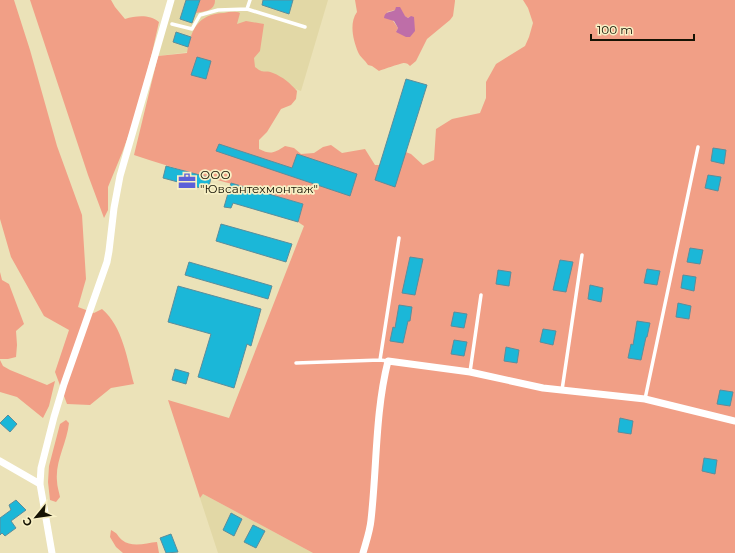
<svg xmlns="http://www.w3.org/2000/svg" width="735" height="553" viewBox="0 0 735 553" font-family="Montserrat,sans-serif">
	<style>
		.built { fill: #e2d8a6 }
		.green { fill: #f19f86; fill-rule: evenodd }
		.water { fill: #be6ea8 }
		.building { fill: #1bb7d8; stroke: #5c8d9b }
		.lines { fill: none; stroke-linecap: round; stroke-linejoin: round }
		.lane { stroke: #fff; stroke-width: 3.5 }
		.street { stroke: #fff; stroke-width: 7 }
		.labels { text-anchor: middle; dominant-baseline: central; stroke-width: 3.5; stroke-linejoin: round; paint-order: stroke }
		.poi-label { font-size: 12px; fill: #161304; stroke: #f8f0c5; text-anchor: start }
	</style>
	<rect width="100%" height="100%" fill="#ebe2b8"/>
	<path class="built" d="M168,0H328L301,91L188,52L158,56Z
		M203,494L313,553H218L200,498Z"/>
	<path class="green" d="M0,0H14L30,50L57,146L82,215L86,279L78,307L94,313L102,309C123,327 127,359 134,384L111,388L90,405L67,404L55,372L69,330L44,316L11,257L0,219Z
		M30,0H111L115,7L125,19C136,16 149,14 159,22L152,53L136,115L122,153L108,187V210L104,218L88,175Z
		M200,0H215C215,11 205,11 196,13Z
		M355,0H455V1L453,16L450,20L427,39L416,61L410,66C408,64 407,63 404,63C402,63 384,69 379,71L372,66L368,65C365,60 360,57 358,52C353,40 349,23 357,12ZM395,10L408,18L411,16L396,32L398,28L387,12Z
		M523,0H735V553H313L203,494L200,498L168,400L229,418L304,226L298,222L303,204C247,187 190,174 134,155L158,56L187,53C191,29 198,14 224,13C229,12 235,11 240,13L237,24L246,21L264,24L260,51L254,58L255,67C265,75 264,69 273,73C283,77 290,83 297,91L296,99L291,105L281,109L267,132L259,140V149C271,155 274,153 285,146L294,148L301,154L314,153L323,147L331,145L342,153L365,149L375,165H380L403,151L411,154L423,165L434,160L436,129L452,119L480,113L486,98V82L496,64L525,46L529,37L533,23L528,8Z
		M0,272L2,280L9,284L24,324L16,331L17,345L16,357L8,359H0Z
		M0,360L3,366L10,370L47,385L55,381L49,406L43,418L17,397L0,392Z
		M66,420L69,423C67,443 55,461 57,481C57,486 59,492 60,497L56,502L50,500L48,482L49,466L60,424Z
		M111,530C119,534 117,536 122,540C132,548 146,543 157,542L159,553H123L116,547L110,537Z"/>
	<path class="water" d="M396,7H400L405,16L408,18L411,16L414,17L415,31L410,37H406L396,32L398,28L394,21L384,18C385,11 389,13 395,10Z"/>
	<path class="building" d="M186,0H200L192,23L180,19Z
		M263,0H293L289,14L262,5Z
		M176,32L191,37L188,47L173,42Z
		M197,57L211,61L206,79L191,75Z
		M406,79L427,85L395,187L375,180Z
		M219,144L292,168L297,154L357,174L350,196L216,151Z
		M713,148L726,150L724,164L711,161Z
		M166,166L211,178L208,190L163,178Z
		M708,175L721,177L718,191L705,188Z
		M231,183L303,204L298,222L233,203L231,208L224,207Z
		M221,224L292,244L286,262L216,241Z
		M690,248L703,250L700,264L687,262Z
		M410,257L423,259L415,295L402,293Z
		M560,260L573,262L566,292L553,290Z
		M189,262L272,286L268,299L185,275Z
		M647,269L660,271L657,285L644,283Z
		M498,270L511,272L509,286L496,284Z
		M683,275L696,277L694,291L681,288Z
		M590,285L603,288L601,302L588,299Z
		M178,286L261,309L251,346L247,344L234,388L198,377L211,334L168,322Z
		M678,303L691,306L689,319L676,317Z
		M399,305L412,307L410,321H408L403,343L390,341L393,327L395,328Z
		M454,312L467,314L464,328L451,326Z
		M637,321L650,323L647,337H646L641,360L628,358L631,344L633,345Z
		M543,329L556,331L553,345L540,342Z
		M454,340L467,342L464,356L451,354Z
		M506,347L519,350L517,363L504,361Z
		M175,369L189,373L186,384L172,380Z
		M720,390L733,392L730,406L717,404Z
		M8,415L17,424L10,432L0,423Z
		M620,418L633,421L631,434L618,432Z
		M704,458L717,460L715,474L702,471Z
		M16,500L26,510L11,521L16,528L5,536L2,533L0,535V518L11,510L9,505Z
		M231,513L242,519L234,536L223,530Z
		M253,525L265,531L256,548L244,542Z
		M171,534L178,552L166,553L160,538Z"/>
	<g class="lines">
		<path class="lane" d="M247,9L305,27
			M172,24L192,29L200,15L218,10L247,9L250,0
			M380,360L399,238
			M296,363L380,360L388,361
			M470,372L481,295
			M562,390L582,255
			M645,399L698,147"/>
		<path class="street" d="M0,461L40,484
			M52,553L40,484L41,468L54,417L64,384L107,262L109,251L114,208L120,176L171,0
			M363,553C366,542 370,531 371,520C377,467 375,413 388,361L470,372L543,388L645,399L735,421"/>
	</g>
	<defs>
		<g id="office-bare" transform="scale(1.38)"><path d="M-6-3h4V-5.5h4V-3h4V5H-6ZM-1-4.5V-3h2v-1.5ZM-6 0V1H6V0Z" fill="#5d60d8" stroke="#f8f0c5" stroke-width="2.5" paint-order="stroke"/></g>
	</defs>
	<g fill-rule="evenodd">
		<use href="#office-bare" x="187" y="181"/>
	</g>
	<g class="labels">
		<g class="poi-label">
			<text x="200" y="174">ООО<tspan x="200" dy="14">"Ювсантехмонтаж"</tspan></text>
		</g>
	</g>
	<g transform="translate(36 517) rotate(241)" stroke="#f8f0c5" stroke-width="3" paint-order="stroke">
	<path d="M0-3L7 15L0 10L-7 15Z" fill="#161304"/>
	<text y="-6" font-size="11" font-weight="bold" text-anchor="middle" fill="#161304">С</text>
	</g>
	<path d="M591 34v6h103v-6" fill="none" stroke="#161304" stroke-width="2"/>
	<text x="597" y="34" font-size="12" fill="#161304" stroke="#f8f0c5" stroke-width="3" paint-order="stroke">100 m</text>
</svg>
